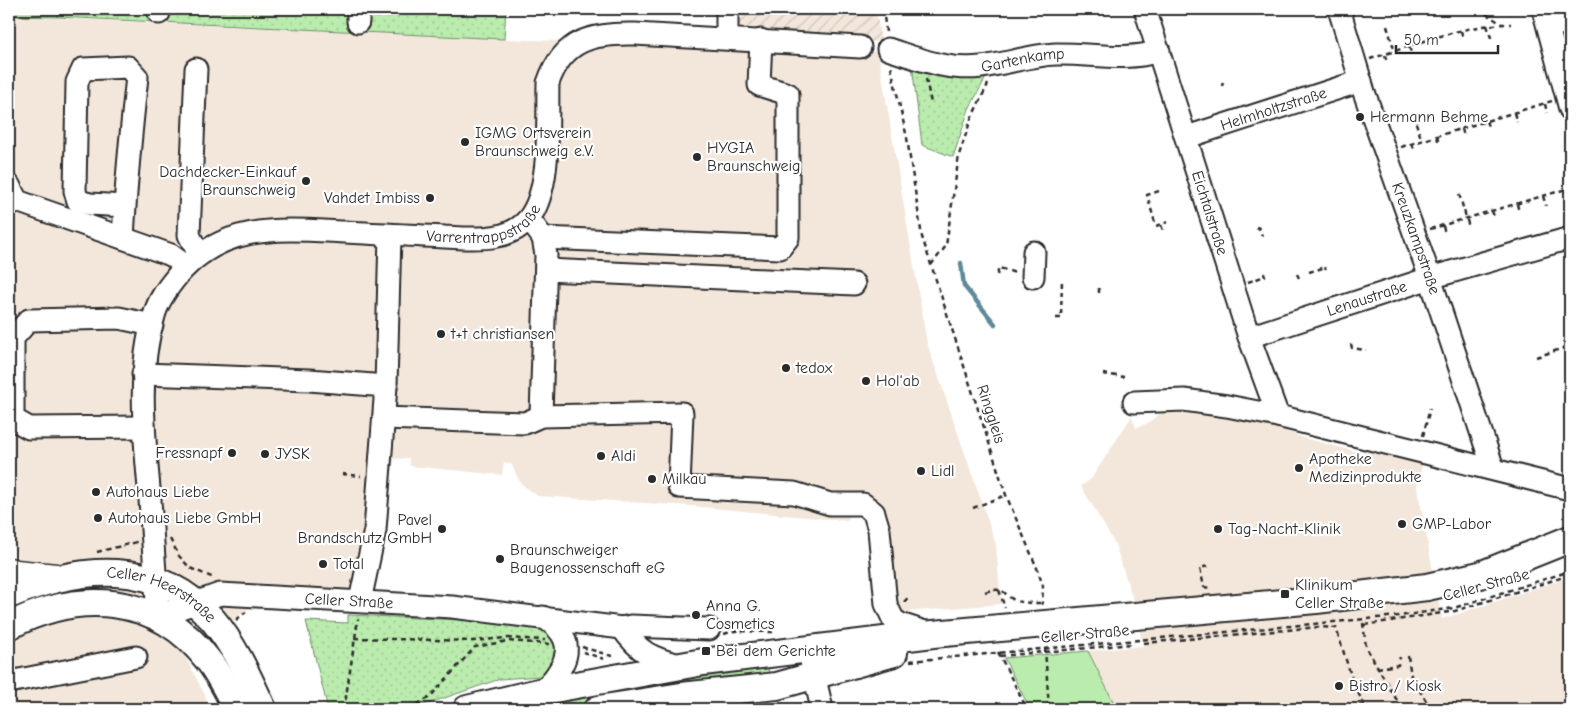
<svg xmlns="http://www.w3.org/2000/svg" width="1579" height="718" viewBox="0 0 1579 718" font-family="'Comic Neue',sans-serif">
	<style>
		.built { fill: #f3e7db }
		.industrial { fill: url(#industrial-furrows) }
		.grass { fill: #baecad; stroke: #728c6c }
		.forest { fill: url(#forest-firs); stroke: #728c6c }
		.park { fill: url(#park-dots); stroke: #728c6c }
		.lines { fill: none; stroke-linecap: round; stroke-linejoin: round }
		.stream { stroke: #5f8a99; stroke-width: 4.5 }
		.minor-casing { stroke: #2b2b2b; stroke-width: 25 }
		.major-casing { stroke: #2b2b2b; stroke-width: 30 }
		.highway-casing { stroke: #2b2b2b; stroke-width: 31 }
		.path { stroke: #2b2b2b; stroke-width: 2.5; stroke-dasharray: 5 4; stroke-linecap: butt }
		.minor { stroke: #fff; stroke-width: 21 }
		.major { stroke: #fff; stroke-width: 26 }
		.highway { stroke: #fff; stroke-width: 28 }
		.poi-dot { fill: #2b2b2b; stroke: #fff; stroke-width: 2 }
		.labels { text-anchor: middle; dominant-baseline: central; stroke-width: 4.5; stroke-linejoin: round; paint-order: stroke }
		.street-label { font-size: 16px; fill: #2b2b2b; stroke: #fff }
		.poi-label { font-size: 16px; fill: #2b2b2b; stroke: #fff; text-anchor: start }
	</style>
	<defs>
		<pattern id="industrial-furrows" width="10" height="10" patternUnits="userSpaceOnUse" patternTransform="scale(1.25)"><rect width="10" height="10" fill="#f3e7db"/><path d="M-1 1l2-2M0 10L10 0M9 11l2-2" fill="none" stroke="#d0c6bc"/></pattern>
		<pattern id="forest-firs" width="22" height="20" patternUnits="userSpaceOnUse" patternTransform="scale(1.25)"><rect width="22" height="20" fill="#baecad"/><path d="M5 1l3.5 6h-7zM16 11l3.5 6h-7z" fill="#a0cb95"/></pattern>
		<pattern id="park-dots" width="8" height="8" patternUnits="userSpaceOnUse" patternTransform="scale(1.25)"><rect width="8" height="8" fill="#baecad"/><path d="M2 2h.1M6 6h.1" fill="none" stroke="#a0cb95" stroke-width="1.8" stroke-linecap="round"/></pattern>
	</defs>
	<rect width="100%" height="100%" fill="#fff"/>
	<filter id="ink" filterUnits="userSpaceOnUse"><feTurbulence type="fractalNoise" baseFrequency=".02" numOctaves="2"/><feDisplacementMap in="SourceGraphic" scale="10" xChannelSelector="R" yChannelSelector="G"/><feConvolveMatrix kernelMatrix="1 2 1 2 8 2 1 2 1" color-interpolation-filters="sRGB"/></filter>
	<g filter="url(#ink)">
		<path class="built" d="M9,16L504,39L878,52L927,343L996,544L1001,604L905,612L882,619L872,524L859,513L850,512L848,521L691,506L538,496L520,483L512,465L504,462L502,475L410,466L409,458L394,459L385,541L371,613L248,609L187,660L212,709H9V636L42,621L9,534Z
			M1175,409L1258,421L1304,438L1362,453L1369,449L1423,463L1417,486L1442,619L1570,577V709H1090L1078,652L1143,646L1133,600L1115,544L1081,486L1091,479L1132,416L1136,428L1148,423L1164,411Z"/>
		<path class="industrial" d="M733,9H876L881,42L733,33Z"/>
		<path class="grass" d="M1088,651L1117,709H1030L1004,658Z
			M767,662L770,678L647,694L565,709H518L555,698Z"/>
		<path class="forest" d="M9,9H58L57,17L9,16Z"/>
		<path class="park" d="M58,9H506L504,39L57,17Z
			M912,65L990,70L969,109L953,157L922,145Z
			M348,615L507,622L542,627L555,637L557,658L548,671L540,676L500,679L418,707L328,709L306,621L348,623Z"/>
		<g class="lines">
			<path class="stream" d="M961,263L964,286L995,324"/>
			<g class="minor-casing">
				<g id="minor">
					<path id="s1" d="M1145,9L1249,337L1278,416L1570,489"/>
					<path id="s2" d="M1339,9L1364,92L1427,269L1493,468"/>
					<path d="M1543,9L1570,109"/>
					<path d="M159,13V9"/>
					<path d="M358,22V9"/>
					<path d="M1550,28L1570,19"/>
					<path d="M727,38V9"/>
					<path id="s3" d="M888,49C919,59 948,71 981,67C1007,64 1030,55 1056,54C1091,53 1125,62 1159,51"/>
					<path d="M196,69L189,235L199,254"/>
					<path id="s4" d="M1187,137L1361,81"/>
					<path d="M9,185L17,201L171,255L186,266"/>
					<path d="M535,227L543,238L546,255L541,416"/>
					<path d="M123,238C126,184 131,131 137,77L128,67L83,69L77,82L75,191L78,201L90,204L125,206"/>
					<path d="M543,238L780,248L788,238V94L759,85L761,40"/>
					<path d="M546,270L854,284"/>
					<path d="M1033,277L1034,252"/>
					<path id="s5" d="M1249,337L1430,278L1570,238"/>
					<path d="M143,374L309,380L386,386L375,530L360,601"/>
					<path d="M386,386L390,235"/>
					<path d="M1134,402L1184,400L1227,406L1278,416"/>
					<path d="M384,418L525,423L541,416L682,413L679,487L794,493L830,504H863L874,513L879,530L886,604L893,619L900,624L928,633"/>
					<path d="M144,427L29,428L13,419V338L29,320L119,318L152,325"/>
					<path d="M543,617C580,640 568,664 543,691"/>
					<path d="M622,628C639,652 651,658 679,665"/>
					<path id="s6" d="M709,629L631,626L622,628L452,607L220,594L158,616C155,577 153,539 150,500C145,439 136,375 154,316C158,300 168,287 178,275C224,222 282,229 345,232C379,234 412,235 445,237C473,238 509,243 529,218C552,189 547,119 548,83C563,39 593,33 635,34L860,47"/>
					<path d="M811,661L822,709"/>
					<path d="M9,682L136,657"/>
					<path d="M714,692L721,709"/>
				</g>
			</g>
			<g class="major-casing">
				<g id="major">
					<path id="s7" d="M9,595C78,566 158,557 213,620C235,646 249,679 263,709"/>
					<path d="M9,626C78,590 157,593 208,660C220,675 228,693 237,709"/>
					<path d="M467,709L543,691L703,662L933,634L1316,600L1427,587L1480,575L1570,539"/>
					<path d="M598,709L681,696L777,686L894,653"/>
				</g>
			</g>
			<g class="highway-casing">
				<path id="highway" d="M9,572L16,574L56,578"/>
			</g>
			<path class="path" d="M883,9L886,32
				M1186,9L1188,13
				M1478,9L1502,24
				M1487,25L1492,41
				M1387,26L1395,52
				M1461,31L1463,38
				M1434,39L1437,47
				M1409,47L1412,55
				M1385,55L1387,63
				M1370,59C1416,45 1463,24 1511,24
				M891,67L907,138L922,237L1006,495L1037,568L1043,586L1042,605
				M926,79L931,103
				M1222,86L1223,82
				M1545,104L1547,113
				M1514,113L1517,122
				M1413,114L1422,141
				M1486,121L1489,129
				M1462,129L1464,136
				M1437,136L1439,144
				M1412,144L1415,151
				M1401,147L1552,101
				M1159,191L1147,195L1156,226L1168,222
				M1459,194L1469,227
				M1543,196L1546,206
				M1517,204L1519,212
				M1492,211L1495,219
				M1161,225L1164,233
				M1443,226L1445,234
				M1256,227L1259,228L1262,236
				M1430,229L1570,188
				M931,265L946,246L959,155L971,119L988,84
				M1309,272L1326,267L1325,269
				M1297,274L1299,278
				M997,275L999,268L1016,273
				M1248,282L1265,276L1264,273
				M1099,288V297
				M1056,318H1061L1062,279
				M1569,320L1570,325
				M1351,344L1352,348L1366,350
				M1536,357L1570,346
				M1103,374L1124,377
				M1423,436L1430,408
				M342,474L361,476
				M973,508L1006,495
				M170,539L179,556L190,568L214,578
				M97,552L137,542
				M1208,566L1200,568L1204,587L1210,588
				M999,590L1005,608
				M985,592C1007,585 1002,596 1017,601C1024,603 1033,603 1041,603
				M904,602L910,596
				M236,620L246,612
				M1363,623L1366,647L1402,709
				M1364,625L1455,611L1570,575
				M726,627L734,631
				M724,634L734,631L773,632
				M354,638L473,641L506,638L545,640
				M1144,643L1319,627L1336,628L1353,682L1366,709
				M582,647L615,657
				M1045,648L1049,709
				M583,652L604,659
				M998,652L1027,709
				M1000,656L1132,644
				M1408,656L1411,676L1431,709
				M910,661L1399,616L1454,608L1570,571
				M1377,668L1398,665L1400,657
				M344,709L358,619
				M409,709L430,697L475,647L508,641L549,644
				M1337,709H1338
				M1360,709L1361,701"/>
			<use href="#minor" class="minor"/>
			<use href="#major" class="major"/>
			<use href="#highway" class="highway"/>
		</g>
	</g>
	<g class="poi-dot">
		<circle cx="1360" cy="117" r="5"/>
		<circle cx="465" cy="142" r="5"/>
		<circle cx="697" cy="157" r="5"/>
		<circle cx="306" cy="181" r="5"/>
		<circle cx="430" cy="198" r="5"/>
		<circle cx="441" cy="334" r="5"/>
		<circle cx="786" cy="368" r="5"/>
		<circle cx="866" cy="381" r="5"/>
		<circle cx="232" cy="453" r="5"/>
		<circle cx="265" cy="454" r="5"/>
		<circle cx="601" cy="456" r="5"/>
		<circle cx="1299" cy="468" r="5"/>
		<circle cx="921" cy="471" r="5"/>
		<circle cx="652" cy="479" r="5"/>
		<circle cx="96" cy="492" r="5"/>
		<circle cx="98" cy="518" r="5"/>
		<circle cx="1402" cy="524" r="5"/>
		<circle cx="442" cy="529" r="5"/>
		<circle cx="1218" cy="529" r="5"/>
		<circle cx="500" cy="559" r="5"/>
		<circle cx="323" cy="564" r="5"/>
		<rect x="1280" y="589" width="10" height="10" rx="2.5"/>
		<circle cx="696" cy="615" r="5"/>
		<rect x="701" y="646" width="10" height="10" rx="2.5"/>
		<circle cx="1339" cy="686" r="5"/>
	</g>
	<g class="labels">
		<g class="street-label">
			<text stroke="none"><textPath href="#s3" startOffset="138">Gartenkamp</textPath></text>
			<text stroke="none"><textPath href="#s4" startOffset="91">Helmholtzstraße</textPath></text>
			<text stroke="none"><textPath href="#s1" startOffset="214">Eichtalstraße</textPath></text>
			<text stroke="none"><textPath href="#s6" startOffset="1229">Varrentrappstraße</textPath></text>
			<text stroke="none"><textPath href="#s2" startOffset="242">Kreuzkampstraße</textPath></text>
			<text stroke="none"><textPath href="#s5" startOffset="124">Lenaustraße</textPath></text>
			<text transform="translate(991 414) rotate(72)">Ringgleis</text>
			<text transform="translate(1486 585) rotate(-15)">Celler Straße</text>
			<text stroke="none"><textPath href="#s7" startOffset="161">Celler Heerstraße</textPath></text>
			<text transform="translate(349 601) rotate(3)">Celler Straße</text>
			<text transform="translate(1085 634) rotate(-5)">Celler Straße</text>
		</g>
		<g class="poi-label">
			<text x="1370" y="117">Hermann Behme</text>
			<text x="475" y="133">IGMG Ortsverein<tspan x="475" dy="18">Braunschweig e.V.</tspan></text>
			<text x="707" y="148">HYGIA<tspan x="707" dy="18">Braunschweig</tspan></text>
			<text x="296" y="172" text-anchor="end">Dachdecker-Einkauf<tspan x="296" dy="18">Braunschweig</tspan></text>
			<text x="420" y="198" text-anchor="end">Vahdet Imbiss</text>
			<text x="451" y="334">t+t christiansen</text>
			<text x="796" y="368">tedox</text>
			<text x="876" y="381">Hol'ab</text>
			<text x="222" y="453" text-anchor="end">Fressnapf</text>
			<text x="275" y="454">JYSK</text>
			<text x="611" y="456">Aldi</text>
			<text x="1309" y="459">Apotheke<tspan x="1309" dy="18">Medizinprodukte</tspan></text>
			<text x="931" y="471">Lidl</text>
			<text x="662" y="479">Milkau</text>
			<text x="106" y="492">Autohaus Liebe</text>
			<text x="108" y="518">Autohaus Liebe GmbH</text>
			<text x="432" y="520" text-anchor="end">Pavel<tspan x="432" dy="18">Brandschutz GmbH</tspan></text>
			<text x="1412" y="524">GMP-Labor</text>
			<text x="1228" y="529">Tag-Nacht-Klinik</text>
			<text x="510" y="550">Braunschweiger<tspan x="510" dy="18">Baugenossenschaft eG</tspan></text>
			<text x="333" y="564">Total</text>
			<text x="1295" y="585">Klinikum<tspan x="1295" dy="18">Celler Straße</tspan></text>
			<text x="706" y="606">Anna G.<tspan x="706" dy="18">Cosmetics</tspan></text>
			<text x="716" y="651">Bei dem Gerichte</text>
			<text x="1349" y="686">Bistro / Kiosk</text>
		</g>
	</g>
	<rect width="1579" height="718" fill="none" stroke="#fff" stroke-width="30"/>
	<rect x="15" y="15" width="1549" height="688" fill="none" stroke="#2b2b2b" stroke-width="2" filter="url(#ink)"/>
	<path d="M1396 45v8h102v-8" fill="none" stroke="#2b2b2b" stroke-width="2.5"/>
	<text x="1404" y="45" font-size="15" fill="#2b2b2b" stroke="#ffffff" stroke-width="4" paint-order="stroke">50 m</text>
</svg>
